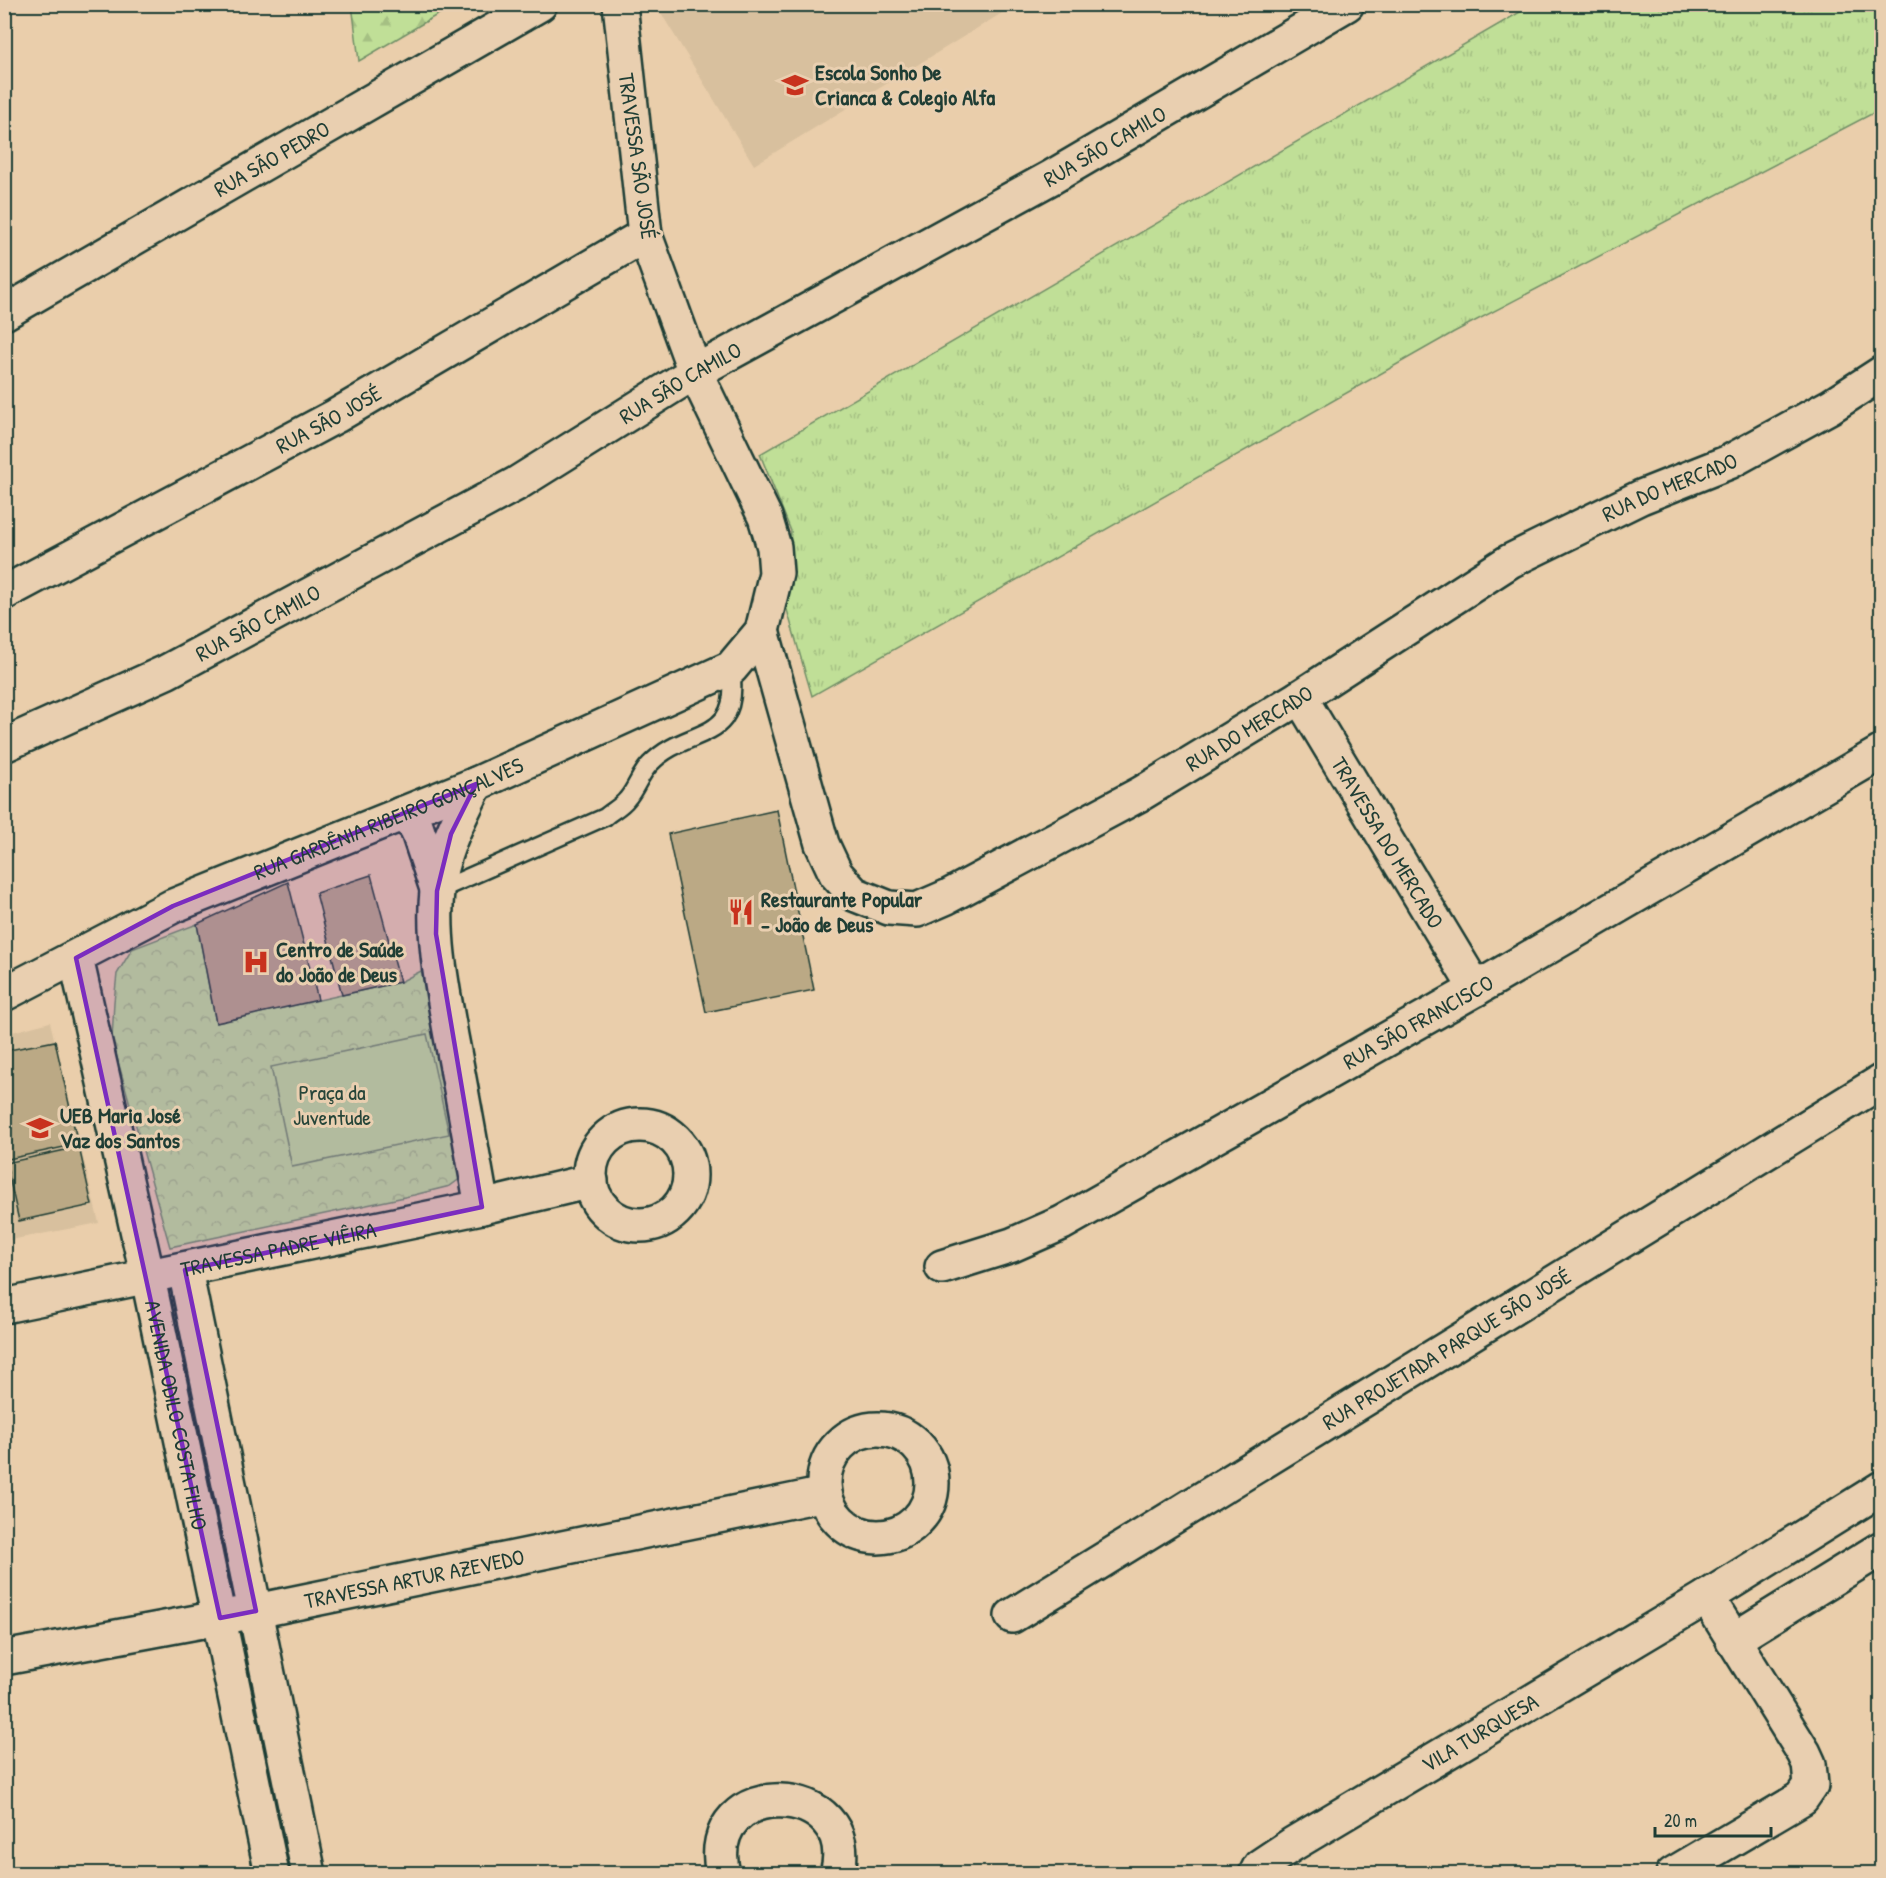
<svg xmlns="http://www.w3.org/2000/svg" width="1886" height="1878" viewBox="0 0 1886 1878" font-family="'Patrick Hand',sans-serif">
	<style>
		.built { fill: #d8c09e }
		.grass { fill: url(#grass-tufts); stroke: #708e66; stroke-width: 1.5 }
		.forest { fill: url(#forest-firs); stroke: #708e66; stroke-width: 1.5 }
		.park { fill: url(#park-crowns); stroke: #708e66; stroke-width: 1.5 }
		.pitch { fill: #c0df97; stroke: #708e66; stroke-width: 1.5 }
		.building { fill: #bba985; stroke: #1f3d34; stroke-width: 1.5 }
		.lines { fill: none; stroke-linecap: round; stroke-linejoin: round }
		.service-casing { stroke: #1f3d34; stroke-width: 21 }
		.minor-casing { stroke: #1f3d34; stroke-width: 38 }
		.tertiary-casing { stroke: #1f3d34; stroke-width: 38 }
		.service { stroke: #e9cfb0; stroke-width: 16 }
		.minor { stroke: #e9cfb0; stroke-width: 33 }
		.tertiary { stroke: #e9cfb0; stroke-width: 33 }
		.marked { fill: #7b2cbf; fill-opacity: 0.2; stroke: #7b2cbf; stroke-width: 4.5; stroke-linejoin: round }
		.labels { text-anchor: middle; dominant-baseline: central; stroke-width: 6; stroke-linejoin: round; paint-order: stroke }
		.poi-label { font-size: 22px; font-weight: bold; fill: #1f3d34; stroke: #e9cfb0; text-anchor: start }
		.street-label { font-size: 22px; fill: #1f3d34; stroke: #e9cfb0 }
		.park-label { font-size: 22px; fill: #274539; stroke: #e9cfb0 }
	</style>
	<defs>
		<pattern id="grass-tufts" width="24" height="20" patternUnits="userSpaceOnUse" patternTransform="scale(1.5)"><rect width="24" height="20" fill="#c0df97"/><path d="M3 7l-1-3M5 7V3M7 7l1-3M15 17l-1-3M17 17v-4M19 17l1-3" fill="none" stroke="#a5c083"/></pattern>
		<pattern id="forest-firs" width="22" height="20" patternUnits="userSpaceOnUse" patternTransform="scale(1.5)"><rect width="22" height="20" fill="#c0df97"/><path d="M5 1l3.5 6h-7zM16 11l3.5 6h-7z" fill="#a5c083"/></pattern>
		<pattern id="park-crowns" width="20" height="18" patternUnits="userSpaceOnUse" patternTransform="scale(1.5)"><rect width="20" height="18" fill="#c0df97"/><path d="M2 6a3 3 0 1 1 6 0M12 15a3 3 0 1 1 6 0" fill="none" stroke="#a5c083"/></pattern>
	</defs>
	<rect width="100%" height="100%" fill="#eaceab"/>
	<filter id="ink" filterUnits="userSpaceOnUse"><feTurbulence type="fractalNoise" baseFrequency=".0167" numOctaves="2"/><feDisplacementMap in="SourceGraphic" scale="12" xChannelSelector="R" yChannelSelector="G"/><feConvolveMatrix kernelMatrix="1 2 1 2 8 2 1 2 1" color-interpolation-filters="sRGB"/></filter>
	<g filter="url(#ink)">
		<path class="built" d="M656,5H1015L754,165Z
			M50,1022L99,1223L5,1241V1034Z"/>
		<path class="grass" d="M1532,5H1881V109L1454,332L812,696L785,603L791,531L760,454Z"/>
		<path class="forest" d="M352,4H454V5L359,61Z"/>
		<path class="park" d="M197,924L216,1023L400,982L427,968L465,1175L450,1186L414,1195L170,1247L112,1040L114,1002L117,974L132,949Z"/>
		<path class="pitch" d="M427,1034L449,1134L292,1167L271,1067Z"/>
		<path class="building" d="M777,810L814,990L706,1012L668,834Z
			M371,875L400,982L342,995L316,893Z
			M288,882L318,1000L216,1023L197,924Z
			M55,1041L78,1144L4,1160V1051Z
			M79,1147L92,1205L19,1221L6,1163Z"/>
		<g class="lines">
			<g class="service-casing">
				<path id="service" d="M437,891L605,817C612,811 622,806 627,799C636,789 640,774 650,764C688,724 742,747 731,668"/>
			</g>
			<g class="minor-casing">
				<g id="minor">
					<path id="s1" d="M4,593L336,416L645,235"/>
					<path id="s2" d="M762,631L822,844L836,874L854,894L889,908L917,910L947,897L1142,793L1300,697L1510,561L1641,497L1729,462L1831,406L1882,373"/>
					<path id="s3" d="M1300,697L1476,989"/>
					<path id="s4" d="M4,745L166,672L516,484L695,372L1052,177L1347,4"/>
					<path d="M476,784C459,819 441,852 437,891C432,939 443,990 451,1036C462,1093 472,1150 482,1207"/>
					<path d="M401,814L416,826L437,889"/>
					<path id="s5" d="M76,958L148,1278L272,1874"/>
					<path id="s6" d="M4,994L173,906L476,784L731,668L762,631L776,573L774,547L765,517L695,372L645,235L620,4"/>
					<circle cx="640" cy="1175" r="50"/>
					<path id="s7" d="M942,1267L1012,1245L1062,1223L1476,989L1882,752"/>
					<path d="M185,1270L309,1874"/>
					<path id="s8" d="M4,1306L482,1207L591,1181"/>
					<circle cx="878" cy="1483" r="54"/>
					<path id="s9" d="M1012,1616L1882,1081"/>
					<path d="M1733,1640L1882,1548"/>
					<path id="s10" d="M4,1658L256,1611L825,1494"/>
					<path d="M723,1874C699,1773 863,1780 837,1874"/>
					<path id="s11" d="M1256,1874L1260,1866L1293,1844L1707,1597L1882,1488"/>
					<path d="M1673,1874L1802,1798L1811,1785L1809,1764L1804,1753L1707,1597"/>
				</g>
			</g>
			<g class="tertiary-casing">
				<g id="tertiary">
					<path id="s12" d="M4,313L540,4"/>
				</g>
			</g>
			<use href="#service" class="service"/>
			<use href="#minor" class="minor"/>
			<use href="#tertiary" class="tertiary"/>
		</g>
	</g>
	<path class="marked" d="M476,784L451,834L437,891L436,934L482,1207L185,1270L256,1611L220,1618L76,958L173,906Z"/>
	<defs>
		<g id="school-bare" transform="scale(2.07)"><path d="M0-5L7-2L0 1L-7-2ZM-4 1L0 2.5L4 1V4Q0 6-4 4Z" fill="#c8321e" stroke="#e9cfb0" stroke-width="2.5" paint-order="stroke"/></g>
		<g id="restaurant-bare" transform="scale(2.07)"><path d="M-5-6h1v4h1v-4h1v4h1v-4h1v5L-1.5 .5V6h-2V.5L-5-1ZM5-6V6H3V1.5H1.5Q1.5-4 5-6Z" fill="#c8321e" stroke="#e9cfb0" stroke-width="2.5" paint-order="stroke"/></g>
		<g id="hospital-bare" transform="scale(2.07)"><path d="M-5-5h3v3.5h4V-5h3V5h-3V1.5h-4V5h-3Z" fill="#c8321e" stroke="#e9cfb0" stroke-width="2.5" paint-order="stroke"/></g>
	</defs>
	<g fill-rule="evenodd">
		<use href="#school-bare" x="795" y="85"/>
		<use href="#restaurant-bare" x="741" y="912"/>
		<use href="#hospital-bare" x="256" y="962"/>
		<use href="#school-bare" x="40" y="1128"/>
	</g>
	<g class="labels">
		<g class="poi-label">
			<text x="815" y="72">Escola Sonho De<tspan x="815" dy="25">Crianca &amp; Colegio Alfa</tspan></text>
			<text x="761" y="899">Restaurante Popular<tspan x="761" dy="25">- João de Deus</tspan></text>
			<text x="276" y="949">Centro de Saúde<tspan x="276" dy="25">do João de Deus</tspan></text>
			<text x="60" y="1115">UEB Maria José<tspan x="60" dy="25">Vaz dos Santos</tspan></text>
		</g>
		<g class="street-label">
			<text stroke="none"><textPath href="#s4" startOffset="1254">RUA SÃO CAMILO</textPath></text>
			<text transform="translate(638 156) rotate(82)">TRAVESSA SÃO JOSÉ</text>
			<text stroke="none"><textPath href="#s12" startOffset="309">RUA SÃO PEDRO</textPath></text>
			<text stroke="none"><textPath href="#s4" startOffset="768">RUA SÃO CAMILO</textPath></text>
			<text stroke="none"><textPath href="#s1" startOffset="368">RUA SÃO JOSÉ</textPath></text>
			<text stroke="none"><textPath href="#s2" startOffset="1212">RUA DO MERCADO</textPath></text>
			<text stroke="none"><textPath href="#s4" startOffset="282">RUA SÃO CAMILO</textPath></text>
			<text stroke="none"><textPath href="#s2" startOffset="726">RUA DO MERCADO</textPath></text>
			<text stroke="none"><textPath href="#s6" startOffset="423">RUA GARDÊNIA RIBEIRO GONÇALVES</textPath></text>
			<text stroke="none"><textPath href="#s3" startOffset="170">TRAVESSA DO MERCADO</textPath></text>
			<text stroke="none"><textPath href="#s7" startOffset="537">RUA SÃO FRANCISCO</textPath></text>
			<text stroke="none"><textPath href="#s8" startOffset="280">TRAVESSA PADRE VIÊIRA</textPath></text>
			<text stroke="none"><textPath href="#s9" startOffset="510">RUA PROJETADA PARQUE SÃO JOSÉ</textPath></text>
			<text stroke="none"><textPath href="#s5" startOffset="468">AVENIDA ODILO COSTA FILHO</textPath></text>
			<text stroke="none"><textPath href="#s10" startOffset="418">TRAVESSA ARTUR AZEVEDO</textPath></text>
			<text stroke="none"><textPath href="#s11" startOffset="266">VILA TURQUESA</textPath></text>
		</g>
		<g class="park-label">
			<text x="332" y="1092">Praça da<tspan x="332" dy="25">Juventude</tspan></text>
		</g>
	</g>
	<rect width="1886" height="1878" fill="none" stroke="#e9cfb0" stroke-width="24"/>
	<rect x="12" y="12" width="1862" height="1854" fill="none" stroke="#1f3d34" stroke-width="2" filter="url(#ink)"/>
	<path d="M1655 1827v9h116v-9" fill="none" stroke="#1f3d34" stroke-width="3"/>
	<text x="1664" y="1827" font-size="18" fill="#1f3d34" stroke="#e9cfb0" stroke-width="4.5" paint-order="stroke">20 m</text>
</svg>
